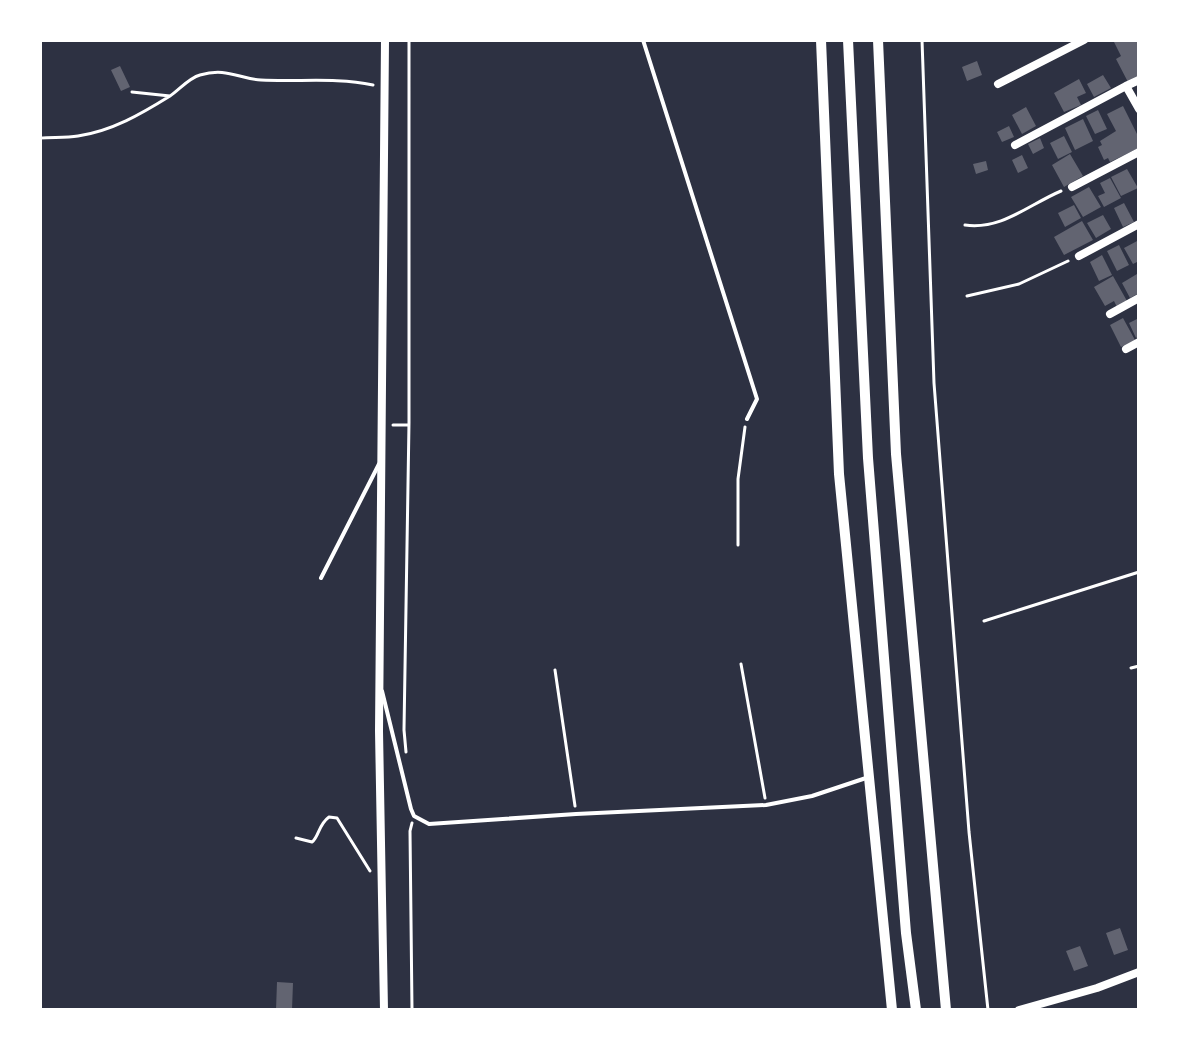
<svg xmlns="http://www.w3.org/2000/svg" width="1179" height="1050" viewBox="0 0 1179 1050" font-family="Mulish,sans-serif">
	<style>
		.building { fill: #626471 }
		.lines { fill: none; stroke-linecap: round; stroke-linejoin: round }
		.path { stroke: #fff; stroke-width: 3 }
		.service { stroke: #fff; stroke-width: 4 }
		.minor { stroke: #fff; stroke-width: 8 }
		.tertiary { stroke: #fff; stroke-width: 10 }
	</style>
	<rect width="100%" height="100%" fill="#2d3142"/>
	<path class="building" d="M1113,40H1139L1137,47L1139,79L1129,84L1116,59L1121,56Z
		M977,61L982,75L967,81L962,67Z
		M120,66L130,87L121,91L111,70Z
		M1103,75L1111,88L1094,97L1087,84Z
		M1079,79L1086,93L1077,97L1081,105L1064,112L1054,93Z
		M1123,106L1139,138V148L1110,162L1108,158L1104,160L1098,147L1102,145L1100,141L1116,131L1107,114Z
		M1026,107L1036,126L1022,134L1012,115Z
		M1098,110L1107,129L1095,134L1086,116Z
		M1083,119L1093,141L1075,150L1065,128Z
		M1009,126L1014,137L1002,142L997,132Z
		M1064,136L1072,152L1058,159L1050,143Z
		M1040,138L1044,148L1033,154L1028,144Z
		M1070,154L1083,176L1064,187L1052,165Z
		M1022,155L1028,168L1018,173L1012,160Z
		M986,161L988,170L976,174L973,164Z
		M1127,169L1138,188L1121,196L1111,177Z
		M1110,178L1121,198L1104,207L1098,196L1105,193L1100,183Z
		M1089,187L1101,207L1083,217L1071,197Z
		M1124,203L1134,222L1123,227L1114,208Z
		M1074,205L1081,218L1065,227L1058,213Z
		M1103,215L1111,229L1096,238L1087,223Z
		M1082,221L1093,240L1064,255L1054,237Z
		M1139,240V261L1133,264L1124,248Z
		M1119,245L1129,265L1117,271L1107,251Z
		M1102,255L1112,275L1099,281L1090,262Z
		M1137,274L1139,293L1130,298L1122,283Z
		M1113,276L1127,301L1117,307L1114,301L1105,306L1094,287Z
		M1123,318L1135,340L1121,347L1110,325Z
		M1137,319L1139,336L1136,338L1129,323Z
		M1120,928L1128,950L1114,955L1106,933Z
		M1080,946L1088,966L1074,971L1066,951Z
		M277,982L293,983L292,1010H276Z"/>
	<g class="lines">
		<path class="path" d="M922,40L934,383L969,832L988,1010
			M132,92L170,96C180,89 189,78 200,75C227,67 239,79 261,80C299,82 336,77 373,85
			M40,138C53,137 66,138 78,136C112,131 141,114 170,96
			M965,225C1002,230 1028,205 1061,191
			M967,296L1019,284L1068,261
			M393,425H409
			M738,545V479L745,427
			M984,621L1139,572
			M741,664L765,798
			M1131,668L1139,666
			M555,670L575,806
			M406,752L404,730L409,423V40
			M296,838L312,842C319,837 318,825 329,817L337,818L370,871
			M412,1010L410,831L412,823"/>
		<path class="service" d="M643,40L757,399L747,419
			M321,578L379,464
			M382,691L411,809L414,816L429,824L576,814L766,805L812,796L866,778"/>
		<path class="minor" d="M1139,80L1126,86L1139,109
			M998,84L1084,40
			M1015,145L1126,86
			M1072,187L1139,152
			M1079,256L1139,224
			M1110,314L1139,298
			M1126,349L1139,342
			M384,1010L379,731L385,40
			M1019,1010L1097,988L1139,972"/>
		<path class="tertiary" d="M821,40L839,474L892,1010
			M848,40L868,458L906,933L916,1010
			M878,40L896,454L946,1010"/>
	</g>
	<rect width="1179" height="1050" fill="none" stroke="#ffffff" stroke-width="84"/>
</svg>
